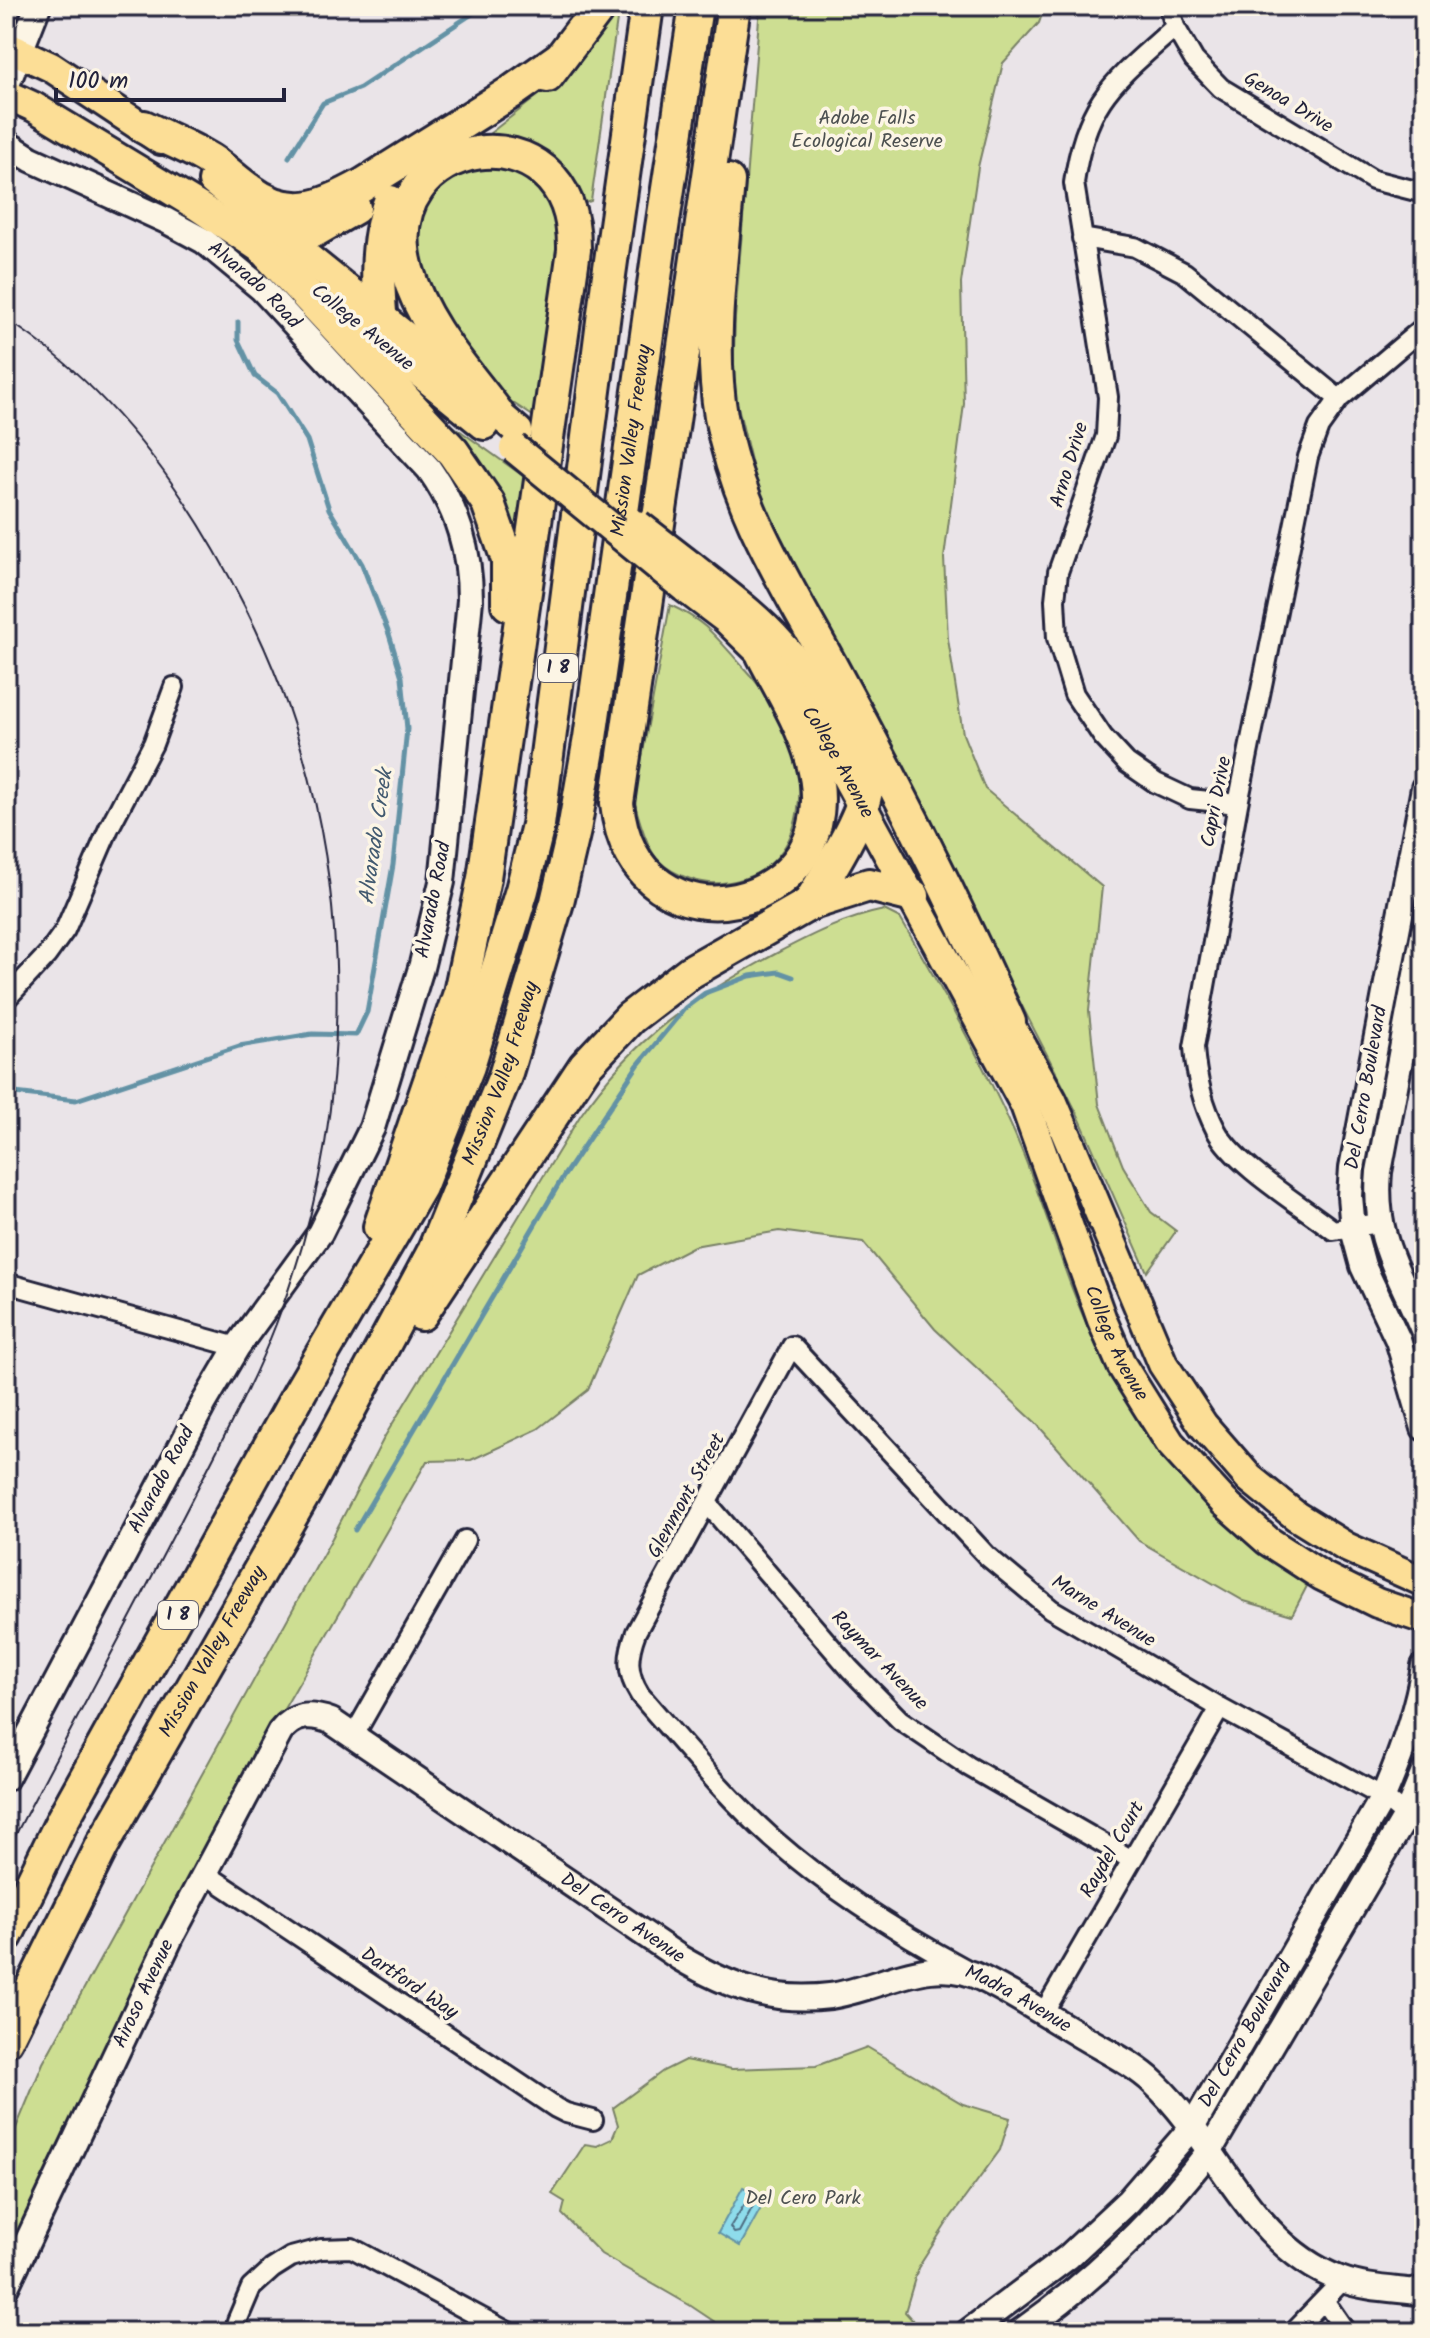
<svg xmlns="http://www.w3.org/2000/svg" width="1430" height="2338" viewBox="0 0 1430 2338" font-family="Kalam,sans-serif">
	<style>
		.green { fill: #cdde92; stroke: #788066; stroke-width: 2 }
		.water { fill: #8edceb; stroke: #6392a5; stroke-width: 2 }
		.lines { fill: none; stroke-linecap: round; stroke-linejoin: round }
		.shore { stroke: #4d6c81; stroke-width: 2 }
		.stream { stroke: #6392a5; stroke-width: 5 }
		.street-casing { stroke: #22223b; stroke-width: 24 }
		.secondary-casing { stroke: #22223b; stroke-width: 30 }
		.primary-casing { stroke: #22223b; stroke-width: 34 }
		.highway-casing { stroke: #22223b; stroke-width: 38 }
		.street { stroke: #fcf5e5; stroke-width: 18 }
		.secondary { stroke: #fcf5e5; stroke-width: 24 }
		.primary { stroke: #fcde96; stroke-width: 28 }
		.highway { stroke: #fcde96; stroke-width: 32 }
		.tram { stroke: #22223b; stroke-width: 2 }
		.primary-bridge-casing { stroke: #22223b; stroke-width: 34; stroke-linecap: butt }
		.primary-bridge { stroke: #fcde96; stroke-width: 28 }
		.labels { text-anchor: middle; dominant-baseline: central; stroke-width: 7; stroke-linejoin: round; paint-order: stroke }
		.shield { fill: #fcf5e5; stroke: #63616e; stroke-width: 2 }
		.shield-label { font-size: 18px; font-weight: bold; fill: #22223b }
		.street-label { font-size: 20px; fill: #22223b; stroke: #fcf5e5 }
		.park-label { font-size: 20px; fill: #4d5151; stroke: #fcf5e5 }
		.water-label { font-size: 22px; font-style: italic; fill: #425a70; stroke: #fcf5e5 }
	</style>
	<rect width="100%" height="100%" fill="#eae4e8"/>
	<filter id="ink" filterUnits="userSpaceOnUse"><feTurbulence type="fractalNoise" baseFrequency=".0125" numOctaves="2"/><feDisplacementMap in="SourceGraphic" scale="16" xChannelSelector="R" yChannelSelector="G"/><feConvolveMatrix kernelMatrix="1 2 1 2 8 2 1 2 1" color-interpolation-filters="sRGB"/></filter>
	<g filter="url(#ink)">
		<path class="green" d="M760,6H1045L1039,23L1003,63L978,167L961,283L964,404L944,558L948,639L963,734L985,789L1102,887L1089,1011L1099,1104L1123,1166L1151,1212L1176,1231L1147,1272L1078,1115L759,494L733,386L735,318Z
			M618,13L591,201L578,205L484,138L554,83Z
			M485,167L511,172L540,183L564,234L539,420L507,399L464,351L417,268L418,225L428,195L451,178Z
			M438,415L526,478L519,551Z
			M670,605C707,622 716,637 743,667C766,692 787,722 795,755C809,815 789,877 722,883C702,885 675,876 660,862C648,852 638,816 634,801Z
			M884,910L900,918C941,988 981,1058 1014,1132C1036,1182 1052,1235 1071,1286C1107,1381 1164,1475 1244,1539C1264,1556 1286,1570 1307,1586L1292,1615L1244,1601L1139,1541L1036,1423L935,1329L863,1242L779,1231L694,1246L638,1275L588,1390L538,1429L471,1460L427,1461L273,1728L120,2013L6,2269V2152L43,2063L332,1538L385,1436L580,1116C635,1036 693,998 777,953C813,934 845,918 884,910Z
			M867,2047L963,2104L1010,2118L1000,2150L948,2221L918,2268L905,2312L923,2332H730L691,2306L601,2254L562,2214L565,2202L552,2194L585,2144L597,2146L612,2139L618,2125L613,2108L663,2071L685,2060L732,2069L816,2066Z"/>
		<path class="water" d="M743,2187L766,2199L740,2246L718,2233Z"/>
		<g class="lines">
			<path class="shore" d="M748,2199L753,2202V2206L739,2232L734,2233L730,2227Z"/>
			<path class="stream" d="M289,157L323,103L360,88L484,6
				M6,1092L76,1100L239,1046L312,1034L356,1035L367,1012L393,865L407,729L402,677L389,634L362,564L329,509L307,440L277,393L255,376L238,340V322
				M355,1530L563,1177L638,1065L685,1008L705,993L750,976L779,972L793,977"/>
			<g class="street-casing">
				<path id="street" d="M1169,6L1175,27L1194,60L1221,88L1373,180L1424,193
					M1175,27C1115,81 1086,98 1074,183L1108,397L1106,436L1058,572L1055,600L1057,638L1074,694L1103,737L1127,763L1156,783L1190,799L1238,804
					M1082,238L1135,247L1185,273L1339,399
					M6,999L47,955L65,930L109,828L153,744L174,687
					M1380,1223L1333,1230C1301,1205 1234,1165 1216,1130C1202,1103 1196,1076 1194,1047L1238,804L1308,457L1319,427L1339,399L1424,327
					M6,1283L237,1347
					M708,1504L850,1669L900,1720L968,1766L1132,1860
					M353,1737L465,1540
					M206,1874L556,2108L566,2113L593,2120
					M964,1968C895,1931 831,1890 772,1838C724,1795 683,1744 640,1695C626,1673 627,1656 636,1632L792,1346L987,1556L1051,1609L1220,1708L1383,1797L1406,1816
					M1043,2014L1220,1708
					M1324,2300L1346,2332
					M235,2332L237,2321L251,2288L272,2269L291,2257L321,2249L352,2248L508,2332
					M1293,2332L1343,2280"/>
			</g>
			<g class="secondary-casing">
				<g id="secondary">
					<path d="M6,87L38,6"/>
					<path id="s1" d="M6,143L31,159L167,221L204,241L262,289L429,469C458,510 470,551 470,600L442,882L421,968L372,1128L320,1233L237,1347L204,1403L6,1778"/>
					<path d="M1424,788L1352,1168L1350,1196L1353,1229L1363,1266L1398,1340L1424,1428"/>
					<path d="M1424,932L1379,1172C1373,1240 1400,1273 1424,1332"/>
					<path id="s2" d="M6,2287L171,1937L280,1732C294,1714 310,1713 331,1721L680,1958C729,1987 772,2003 830,1996C881,1989 931,1952 983,1979C1018,1996 1050,2018 1083,2037C1106,2051 1134,2064 1154,2083C1219,2144 1251,2246 1340,2279C1366,2289 1397,2289 1424,2293"/>
					<path id="s3" d="M968,2332L1068,2257L1128,2201L1193,2126L1383,1797C1401,1755 1417,1712 1424,1666"/>
					<path d="M1020,2332C1094,2280 1155,2221 1210,2150L1406,1816L1424,1772"/>
				</g>
			</g>
			<g class="primary-casing">
				<g id="primary">
					<path d="M6,46L51,67L161,140"/>
					<path d="M6,94L34,107L199,207L281,262"/>
					<path d="M213,181L447,370L518,431"/>
					<path d="M367,330L484,425"/>
					<path d="M691,566C722,591 755,614 781,644C820,685 848,734 876,783"/>
					<path id="s4" d="M685,588L726,619L763,655L819,727L1025,1105L1102,1320L1122,1366L1170,1443L1224,1502L1268,1541L1322,1576L1377,1603L1424,1619"/>
					<path d="M999,1005L1052,1100L1163,1364L1203,1425L1249,1478L1296,1516L1346,1547L1424,1582"/>
				</g>
			</g>
			<g class="highway-casing">
				<g id="highway">
					<path d="M734,6L617,803C633,964 857,915 812,759C802,723 780,688 763,655"/>
					<path d="M547,76L600,6"/>
					<path d="M144,127C165,138 190,147 210,160C224,169 236,181 249,190C291,221 322,208 363,185L513,91L560,58"/>
					<path d="M728,181C722,258 708,340 721,416C738,513 788,586 833,670C896,785 955,903 1009,1022"/>
					<path d="M275,232L314,231L354,208"/>
					<path d="M263,248L453,452L488,503L508,560V604"/>
					<path d="M383,344C378,298 373,245 390,202"/>
					<path d="M809,904C825,878 864,817 866,789C867,781 865,772 865,763"/>
					<path d="M380,1227L460,993L484,878L574,250C577,101 370,133 407,270C422,324 464,369 497,413"/>
					<path d="M421,1314L585,1066L630,1018L690,972L809,904L869,885L913,896"/>
					<path d="M6,1936L63,1819L301,1390L420,1187L468,1066L522,890L538,825L608,282L647,6"/>
					<path id="s5" d="M6,2040L103,1844L306,1490L433,1253L505,1076L557,902L574,830L590,738L662,228L696,6"/>
				</g>
			</g>
			<use href="#street" class="street"/>
			<use href="#secondary" class="secondary"/>
			<use href="#primary" class="primary"/>
			<use href="#highway" class="highway"/>
			<path class="tram" d="M6,319C114,388 189,495 245,607C357,829 365,1093 276,1324C252,1386 220,1444 190,1503C130,1620 67,1736 6,1853"/>
			<g class="primary-bridge-casing">
				<path id="primary-bridge" d="M514,448L685,588
					M638,525L691,566"/>
			</g>
			<use href="#primary-bridge" class="primary-bridge"/>
		</g>
	</g>
	<g class="labels">
		<g class="shield">
			<rect x="538" y="654" width="40" height="28" rx="6"/>
			<rect x="158" y="1601" width="40" height="28" rx="6"/>
		</g>
		<g class="shield-label">
			<text x="558" y="668">I 8</text>
			<text x="178" y="1615">I 8</text>
		</g>
		<g class="street-label">
			<text transform="translate(1288 103) rotate(31)">Genoa Drive</text>
			<text stroke="none"><textPath href="#s1" startOffset="288">Alvarado Road</textPath></text>
			<text transform="translate(362 328) rotate(39)">College Avenue</text>
			<text stroke="none"><textPath href="#s5" startOffset="1736">Mission Valley Freeway</textPath></text>
			<text transform="translate(1070 465) rotate(-73)">Arno Drive</text>
			<text stroke="none"><textPath href="#s4" startOffset="234">College Avenue</textPath></text>
			<text transform="translate(1217 802) rotate(-79)">Capri Drive</text>
			<text transform="translate(434 900) rotate(-79)">Alvarado Road</text>
			<text stroke="none"><textPath href="#s5" startOffset="1088">Mission Valley Freeway</textPath></text>
			<text transform="translate(1367 1088) rotate(-80)">Del Cerro Boulevard</text>
			<text stroke="none"><textPath href="#s4" startOffset="880">College Avenue</textPath></text>
			<text transform="translate(162 1480) rotate(-62)">Alvarado Road</text>
			<text transform="translate(687 1496) rotate(-61)">Glenmont Street</text>
			<text transform="translate(1103 1612) rotate(32)">Marne Avenue</text>
			<text stroke="none"><textPath href="#s5" startOffset="440">Mission Valley Freeway</textPath></text>
			<text transform="translate(879 1661) rotate(46)">Raymar Avenue</text>
			<text transform="translate(1113 1850) rotate(-60)">Raydel Court</text>
			<text stroke="none"><textPath href="#s2" startOffset="1028">Del Cerro Avenue</textPath></text>
			<text transform="translate(409 1984) rotate(34)">Dartford Way</text>
			<text stroke="none"><textPath href="#s2" startOffset="324">Airoso Avenue</textPath></text>
			<text stroke="none"><textPath href="#s2" startOffset="1454">Madra Avenue</textPath></text>
			<text stroke="none"><textPath href="#s3" startOffset="412">Del Cerro Boulevard</textPath></text>
		</g>
		<g class="park-label">
			<text x="867" y="119">Adobe Falls<tspan x="867" dy="23">Ecological Reserve</tspan></text>
			<text x="803" y="2199">Del Cero Park</text>
		</g>
		<g class="water-label">
			<text transform="translate(377 837) rotate(-82)">Alvarado Creek</text>
		</g>
	</g>
	<rect width="1430" height="2338" fill="none" stroke="#fcf5e5" stroke-width="32"/>
	<rect x="16" y="16" width="1398" height="2306" fill="none" stroke="#22223b" stroke-width="3" filter="url(#ink)"/>
	<path d="M56 88v12h228v-12" fill="none" stroke="#22223b" stroke-width="4"/>
	<text x="68" y="88" font-size="24" fill="#22223b" stroke="#fcf5e5" stroke-width="6" paint-order="stroke">100 m</text>
</svg>
